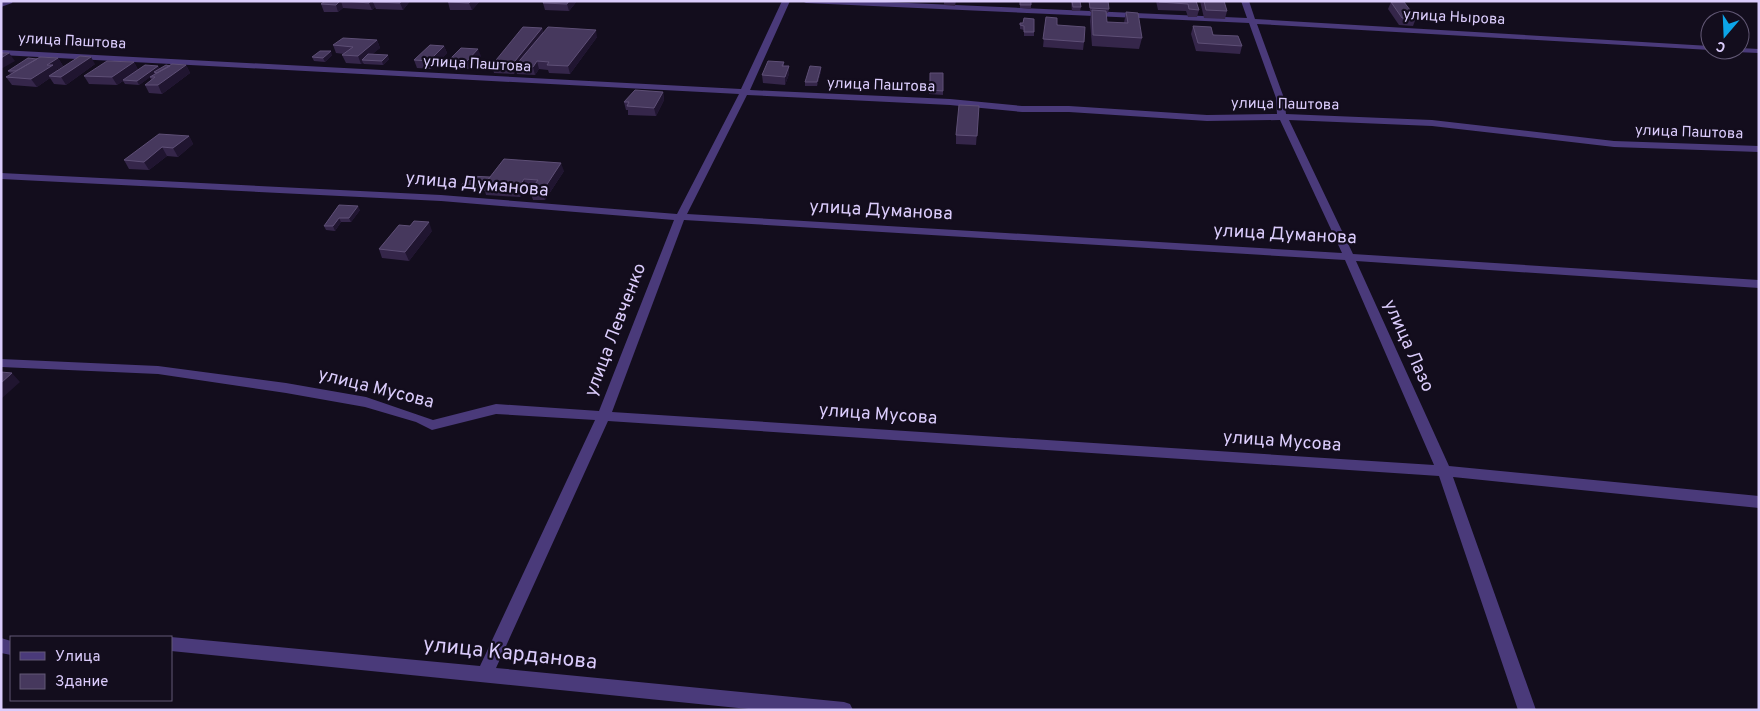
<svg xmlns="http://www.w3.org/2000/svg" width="1760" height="711" viewBox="0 0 1760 711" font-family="Overpass,sans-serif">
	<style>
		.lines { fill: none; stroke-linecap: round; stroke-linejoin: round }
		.street { fill: #4a3a7a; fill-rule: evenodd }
		.wall { fill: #35264a }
		.shaded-wall { fill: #201530 }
		.building { fill: #46385d; stroke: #5e4f76 }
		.labels { text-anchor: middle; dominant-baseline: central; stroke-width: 4.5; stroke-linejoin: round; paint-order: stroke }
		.far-street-label { font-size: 15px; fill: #dbccfc; stroke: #130d1d }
		.street-label { font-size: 18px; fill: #dbccfc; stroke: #130d1d }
		.near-street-label { font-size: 21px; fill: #dbccfc; stroke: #130d1d }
	</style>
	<rect width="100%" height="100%" fill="#130d1d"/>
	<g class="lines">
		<path class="street" d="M13,1L12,3L1,7V2Z
			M782,1H790L750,90L950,99L1022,106H1069L1207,115L1277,114L1276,98L1249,23L806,3L802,1H863L1247,18L1241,1H1249L1255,19L1710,46V50H1712H1710L1257,24L1284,98L1286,114L1432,120L1614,141L1759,146V152L1614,147L1432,126L1289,120L1353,254L1759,280V288L1356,261L1449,466L1759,496V508L1453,477L1536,710H1518L1439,476L608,421L496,668L844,702L850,704L853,710H758L171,651V637H169H171L480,666L595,420L496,414L432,430L416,422L365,407L286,393L158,374L1,367V359L158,366L286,383L366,397L433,420L496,404L599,411L674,220L441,201L1,179V173L441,195L677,214L739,94L1,55V50L741,89ZM747,95L950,105L1022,112H1069L1207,121L1280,120L1342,253L687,214ZM684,220L1345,260L1434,465L612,412Z
			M1740,48L1759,49V53L1735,52L1731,50H1740Z
			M1,638L11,641V655L1,653Z"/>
	</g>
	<path class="wall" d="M325,1H410L403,10L376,9L375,7L372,10L343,8L338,12H324L321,4Z
		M480,1L472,10H450L448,2Z
		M544,1H577L569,11L545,10L543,3Z
		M944,1H956L955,6L944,5Z
		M1020,1H1031V9L1020,8Z
		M1071,1H1080L1081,7L1080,11H1072Z
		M1089,1L1109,9L1108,13L1106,12L1107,22L1124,23L1126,12L1142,38L1139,49L1092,46L1090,21L1091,12H1090Z
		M1156,1H1196L1199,10L1197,17H1188L1186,11L1158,10Z
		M1200,1H1224L1227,11L1225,19L1204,18Z
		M1391,2L1416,18L1413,26L1399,25L1388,9Z
		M1046,17L1084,42L1083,50L1043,47Z
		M1020,23L1034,32V36H1024V30L1020,29Z
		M1193,26L1242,46L1240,54L1196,51L1191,34Z
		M542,28L543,33L597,37L570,74L549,73L548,70L539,69L535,75L517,74L516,70L514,74L494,73L492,65Z
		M377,40L380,48L372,54L389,59L383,65L364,64L363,63L361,64L346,63L342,55L344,54L336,53L333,45Z
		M444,46L447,53L431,69L417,68L414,60Z
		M332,55L325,62L314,61L312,57Z
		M481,56L469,69L451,68L449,60Z
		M58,58L63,66L56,70L57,71L95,64L66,85L54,84L50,78L37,87L12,85L6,77L11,74L8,71L37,59Z
		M134,62L138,70L158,66L160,69L170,66L186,65L190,73L162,94L149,93L145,85L151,80L150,77L139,85L125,84L123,81L117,85L89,84L84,76Z
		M784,62V66L789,74L785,85L763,83L762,75Z
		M821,71L817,86H805V82Z
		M930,73H943V95L929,94Z
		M663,92L664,100L656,116L628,115V110H626L624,102Z
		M979,106L976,145L956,144V135Z
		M189,136L193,144L178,157L167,156L149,170L129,169L124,160Z
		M564,171L545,200H533L530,191L532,188H526L520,197L486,195L485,191L463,190L461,186L490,177Z
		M339,205L360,210L351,222H341L335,231L326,230L324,226Z
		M432,231L409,261L382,258L379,249Z"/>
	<path class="shaded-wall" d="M341,1L343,8L338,12L336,5Z
		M370,1H381L373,2L375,7L372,10L369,3Z
		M401,1H410L403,10L400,3Z
		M471,1H480L472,10L469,3Z
		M569,1H577L569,11L567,4Z
		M542,28L544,36L515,66L516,70L514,74L511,66Z
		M596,30L597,37L570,74L568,66Z
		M377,40L380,48L366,60H362L363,63L361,64L358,56Z
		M444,46L447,53L431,69L429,61Z
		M478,49L481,56L469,69L467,61Z
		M331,51L332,55L325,62L323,58Z
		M9,53L15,61L1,69V58Z
		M388,55L389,59L383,65L382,61Z
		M91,57L95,64L66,85L61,77Z
		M58,58L63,66L56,70L58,73L49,76L50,78L37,87L31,79L47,65Z
		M537,61L539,69L535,75L533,67Z
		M134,62L138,70L117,85L112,77Z
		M186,65L190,73L162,94L158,85Z
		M158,66L160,70L154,72L155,74L139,85L137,81Z
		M789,66V74L785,85V77Z
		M821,67V71L817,86V82Z
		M663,92L664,100L656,116L654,108Z
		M189,136L193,144L178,157L173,148Z
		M162,147L167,156L149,170L144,162Z
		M561,163L564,171L545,200L542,192Z
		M524,179L526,188L520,197L518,189Z
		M358,206L360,210L351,222L349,218Z
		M339,218L341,222L335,231L333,226Z
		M429,222L432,231L409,261L405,252Z
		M12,373L20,382L1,399V383Z"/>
	<path class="building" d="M325,1H340L336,5L321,4Z
		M345,1H370L369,3Z
		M374,1H401L400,3L373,2Z
		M449,1H471L469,3L448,2Z
		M544,1H569L567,4L543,3Z
		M1020,1H1031V5H1020Z
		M1072,1H1080L1081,7H1073Z
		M1089,1H1108L1109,9L1090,8Z
		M1159,1H1196L1199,10L1189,9L1188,4L1159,2Z
		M1204,1H1224L1227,11L1206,10Z
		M1391,2H1404L1416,18H1402Z
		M1092,10L1106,11L1107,22L1128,23L1126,12L1138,13L1142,38L1093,35Z
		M1046,17L1057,18V25L1085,27L1084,42L1043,39Z
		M1024,18L1034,19V32H1024V26L1020,25V23H1023Z
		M1193,26L1211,27L1213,35L1238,36L1242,46L1198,43Z
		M523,27L542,28L511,66L492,65Z
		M548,27L596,30L568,66L547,65L549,62L537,61L533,67L515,66Z
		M343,38L377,40L358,56L342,55L353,47L333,45Z
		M430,45L444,46L429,61L414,60Z
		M461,48L478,49L467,61L449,60Z
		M320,51H331L323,58L312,57Z
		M1,53H9L1,58Z
		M368,54L388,55L382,61L362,60Z
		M80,56L91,57L61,77L49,76Z
		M40,57L58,58L47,65H53L31,79L6,77Z
		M28,58L37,59L16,71H8Z
		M107,61L134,62L112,77L84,76Z
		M768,61L784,62L782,66H789L785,77L762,75Z
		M172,64L186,65L158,85H145L155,77H150Z
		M145,65L158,66L137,81L123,80Z
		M166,65L170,66L157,73L154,72Z
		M810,66L821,67L817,82H805Z
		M930,73H943V91L930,90Z
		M635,90L663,92L654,108L627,106L629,102H624Z
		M959,105L979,106L977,136L956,135Z
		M159,134L189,136L173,148L162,147L144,162L124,160Z
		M504,159L561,163L542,192L530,191L538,180L524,179L518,189L483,186Z
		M468,176L490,177L483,187L461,186Z
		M339,205L358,206L349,218H339L333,226H324Z
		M414,221L429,222L405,252L379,249L399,225L410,226Z
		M1,372L12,373L1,383Z"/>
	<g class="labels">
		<g class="far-street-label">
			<text transform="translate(1454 18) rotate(3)">улица Нырова</text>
			<text transform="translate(72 42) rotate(3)">улица Паштова</text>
			<text transform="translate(477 65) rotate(3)">улица Паштова</text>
			<text transform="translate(881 86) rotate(2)">улица Паштова</text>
			<text transform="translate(1285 105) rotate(1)">улица Паштова</text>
			<text transform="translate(1689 133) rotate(2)">улица Паштова</text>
		</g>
		<g class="street-label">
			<text transform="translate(477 185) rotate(5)">улица Думанова</text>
			<text transform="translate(881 211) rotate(3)">улица Думанова</text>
			<text transform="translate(1285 235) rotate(3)">улица Думанова</text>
			<text transform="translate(616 330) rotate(-69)">улица Левченко</text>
			<text transform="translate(1408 346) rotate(66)">улица Лазо</text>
			<text transform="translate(376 389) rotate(14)">улица Мусова</text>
			<text transform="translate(878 415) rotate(4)">улица Мусова</text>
			<text transform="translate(1282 442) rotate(4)">улица Мусова</text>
		</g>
		<g class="near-street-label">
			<text transform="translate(510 654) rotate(6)">улица Карданова</text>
		</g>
	</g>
	<rect width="1760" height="711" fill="none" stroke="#dbccfc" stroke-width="5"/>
	<rect x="10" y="636" width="162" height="65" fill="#130d1d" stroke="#635976"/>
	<rect x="20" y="652" width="25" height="8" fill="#4a3a7a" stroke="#635976"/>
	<text x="55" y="661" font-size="15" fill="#dbccfc">Улица</text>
	<rect x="20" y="674" width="25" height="15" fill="#46385d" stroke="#635976"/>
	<text x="55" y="686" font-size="15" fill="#dbccfc">Здание</text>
	<g transform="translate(1725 35) rotate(199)"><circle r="24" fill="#130d1d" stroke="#635976"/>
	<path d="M0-4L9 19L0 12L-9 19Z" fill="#0ca5e8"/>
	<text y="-8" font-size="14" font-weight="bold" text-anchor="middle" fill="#dbccfc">С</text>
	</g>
</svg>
